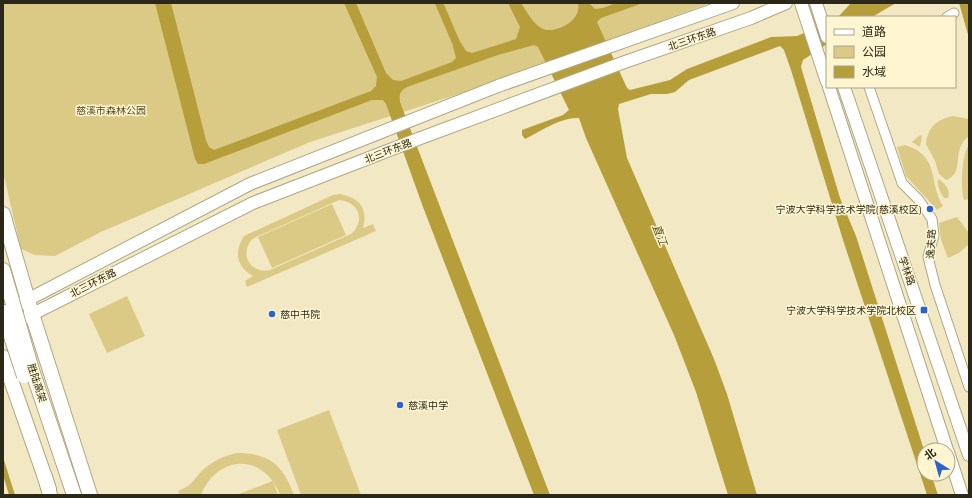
<svg xmlns="http://www.w3.org/2000/svg" width="972" height="498" viewBox="0 0 972 498" font-family="Montserrat,'Noto Sans SC',sans-serif">
	<style>
		.green { fill: #dbca86; fill-rule: evenodd }
		.water { fill: #b69f3b }
		.lines { fill: none; stroke-linecap: round; stroke-linejoin: round }
		.canal { stroke: #b69f3b; stroke-width: 8 }
		.minor-casing { stroke: #afa784; stroke-width: 11 }
		.secondary-casing { stroke: #afa784; stroke-width: 14 }
		.primary-casing { stroke: #afa784; stroke-width: 16 }
		.trunk-casing { stroke: #afa784; stroke-width: 16 }
		.minor { stroke: #fff; stroke-width: 9 }
		.secondary { stroke: #fff; stroke-width: 12 }
		.primary { stroke: #fff; stroke-width: 14 }
		.trunk { stroke: #fff; stroke-width: 14 }
		.trunk-bridge-casing { stroke: #afa784; stroke-width: 16; stroke-linecap: butt }
		.trunk-bridge { stroke: #fff; stroke-width: 14 }
		.poi-dot { fill: #2c62d0; stroke: #fff6d1; stroke-width: 1.5 }
		.labels { text-anchor: middle; dominant-baseline: central; stroke-width: 3; stroke-linejoin: round; paint-order: stroke }
		.street-label { font-size: 10px; fill: #2b281a; stroke: #fff6d1 }
		.park-label { font-size: 10px; fill: #544a21; stroke: #fff6d1 }
		.poi-label { font-size: 10px; fill: #2b281a; stroke: #fff6d1; text-anchor: end }
		.water-label { font-size: 11px; font-style: italic; fill: #554b22; stroke: #fff6d1 }
	</style>
	<rect width="100%" height="100%" fill="#f2e9c4"/>
	<path class="green" d="M3,3H710L493,83L310,142L101,232L55,256L35,255L21,249L3,172Z
		M953,116L969,119V136C950,150 966,173 946,180L939,174L935,161L926,144C928,127 936,120 953,116Z
		M920,135L922,136L920,147L912,142Z
		M905,145C941,156 928,183 943,206L937,210L906,176L897,147Z
		M969,145V199L964,200C960,190 962,153 969,145Z
		M938,179C945,183 951,190 948,198H944C940,192 937,186 938,179Z
		M340,194C360,198 368,208 363,228L373,224L376,231L247,287L245,281L253,276C236,267 234,251 244,236L333,195ZM339,200C359,202 366,220 351,234L270,270C250,274 239,254 252,239Z
		M332,204L346,235L272,268L258,237Z
		M957,217L969,233V244L959,253L948,258L941,240L939,223Z
		M127,296L145,336L107,353L89,314Z
		M329,410L361,495H301L277,430Z
		M237,453C270,453 283,465 294,495H280C264,453 218,454 201,495H180L178,491C192,485 191,483 200,473C210,462 223,456 237,453Z
		M273,481L278,495H236Z"/>
	<path class="water" d="M155,3H171L206,140L209,147L214,150L371,91L376,86L377,77L344,3H356L386,73L393,80L401,81L452,62L456,58L453,46L461,43L466,51L472,53L516,39L520,27L508,3H521C527,12 535,28 547,30C561,31 582,19 578,3H589L595,9L603,8L616,3H643L601,18L597,22L627,88L630,90L670,80L687,69L771,37L797,36L827,23V44L803,60L801,67L840,198L856,236L924,450V474H931L938,495H927L843,240L791,70L784,50L780,46L689,80L675,92L667,94H651L619,104L618,109L627,158L714,359L727,394L757,495H728L696,392L674,335L586,138L579,118C561,117 541,131 525,139L522,135V130L563,115L569,110L538,47L534,45L498,55L407,87C400,91 399,94 400,102L550,495H534L423,207L386,104L383,100H372L204,164H198L195,159Z
		M851,3H896L872,17H838Z
		M959,3H969V38Z
		M3,457L15,495H9L3,475Z"/>
	<g class="lines">
		<path class="canal" d="M439,3L461,54"/>
		<g class="minor-casing">
			<path id="minor" d="M947,17L954,13
				M869,87L902,183L919,200L932,219L934,235L928,257L935,285L969,387"/>
		</g>
		<g class="secondary-casing">
			<path id="secondary" d="M801,3L827,82
				M816,3L827,37
				M829,87L947,450
				M844,87L969,455
				M6,311L250,184L498,86L733,3
				M9,326L253,203L418,139L622,63L751,18L786,3
				M948,452L962,495"/>
		</g>
		<g class="primary-casing">
			<path id="primary" d="M3,214L32,314L90,495
				M3,357L49,489"/>
		</g>
		<g class="trunk-casing">
			<path id="trunk" d="M3,217L5,220
				M3,270L11,297
				M45,477L50,495"/>
		</g>
		<use href="#minor" class="minor"/>
		<use href="#secondary" class="secondary"/>
		<use href="#primary" class="primary"/>
		<use href="#trunk" class="trunk"/>
		<g class="trunk-bridge-casing">
			<path id="trunk-bridge" d="M11,297L32,370L74,495
				M3,312L24,376"/>
		</g>
		<use href="#trunk-bridge" class="trunk-bridge"/>
	</g>
	<g class="poi-dot">
		<circle cx="930" cy="209" r="4"/>
		<rect x="920" y="306" width="8" height="8" rx="2"/>
		<circle cx="272" cy="314" r="4"/>
		<circle cx="400" cy="405" r="4"/>
	</g>
	<g class="labels">
		<g class="street-label">
			<text transform="translate(692 39) rotate(-19)">北三环东路</text>
			<text transform="translate(388 151) rotate(-21)">北三环东路</text>
			<text transform="translate(931 244) rotate(-86)">逸夫路</text>
			<text transform="translate(907 271) rotate(71)">学林路</text>
			<text transform="translate(93 283) rotate(-27)">北三环东路</text>
			<text transform="translate(37 383) rotate(72)">胜陆高架</text>
		</g>
		<g class="park-label">
			<text x="111" y="110">慈溪市森林公园</text>
		</g>
		<g class="poi-label">
			<text x="922" y="209">宁波大学科学技术学院(慈溪校区)</text>
			<text x="916" y="310">宁波大学科学技术学院北校区</text>
			<text x="280" y="314" text-anchor="start">慈中书院</text>
			<text x="408" y="405" text-anchor="start">慈溪中学</text>
		</g>
		<g class="water-label">
			<text transform="translate(660 235) rotate(68)">直江</text>
		</g>
	</g>
	<rect width="972" height="498" fill="none" stroke="#2b281a" stroke-width="8"/>
	<rect x="826" y="16" width="130" height="72" fill="#fff6d1" stroke="#aaa488"/>
	<rect x="834" y="29" width="20" height="6" fill="#ffffff" stroke="#aaa488"/>
	<text x="862" y="36" font-size="12" fill="#2b281a">道路</text>
	<rect x="834" y="46" width="20" height="12" fill="#dbca86" stroke="#aaa488"/>
	<text x="862" y="56" font-size="12" fill="#2b281a">公园</text>
	<rect x="834" y="66" width="20" height="12" fill="#b69f3b" stroke="#aaa488"/>
	<text x="862" y="76" font-size="12" fill="#2b281a">水域</text>
	<g transform="translate(936 462) rotate(323)"><circle r="19" fill="#fff6d1" stroke="#aaa488"/>
	<path d="M0-3L7 15L0 10L-7 15Z" fill="#2c62d0"/>
	<text y="-6" font-size="11" font-weight="bold" text-anchor="middle" fill="#2b281a">北</text>
	</g>
</svg>
